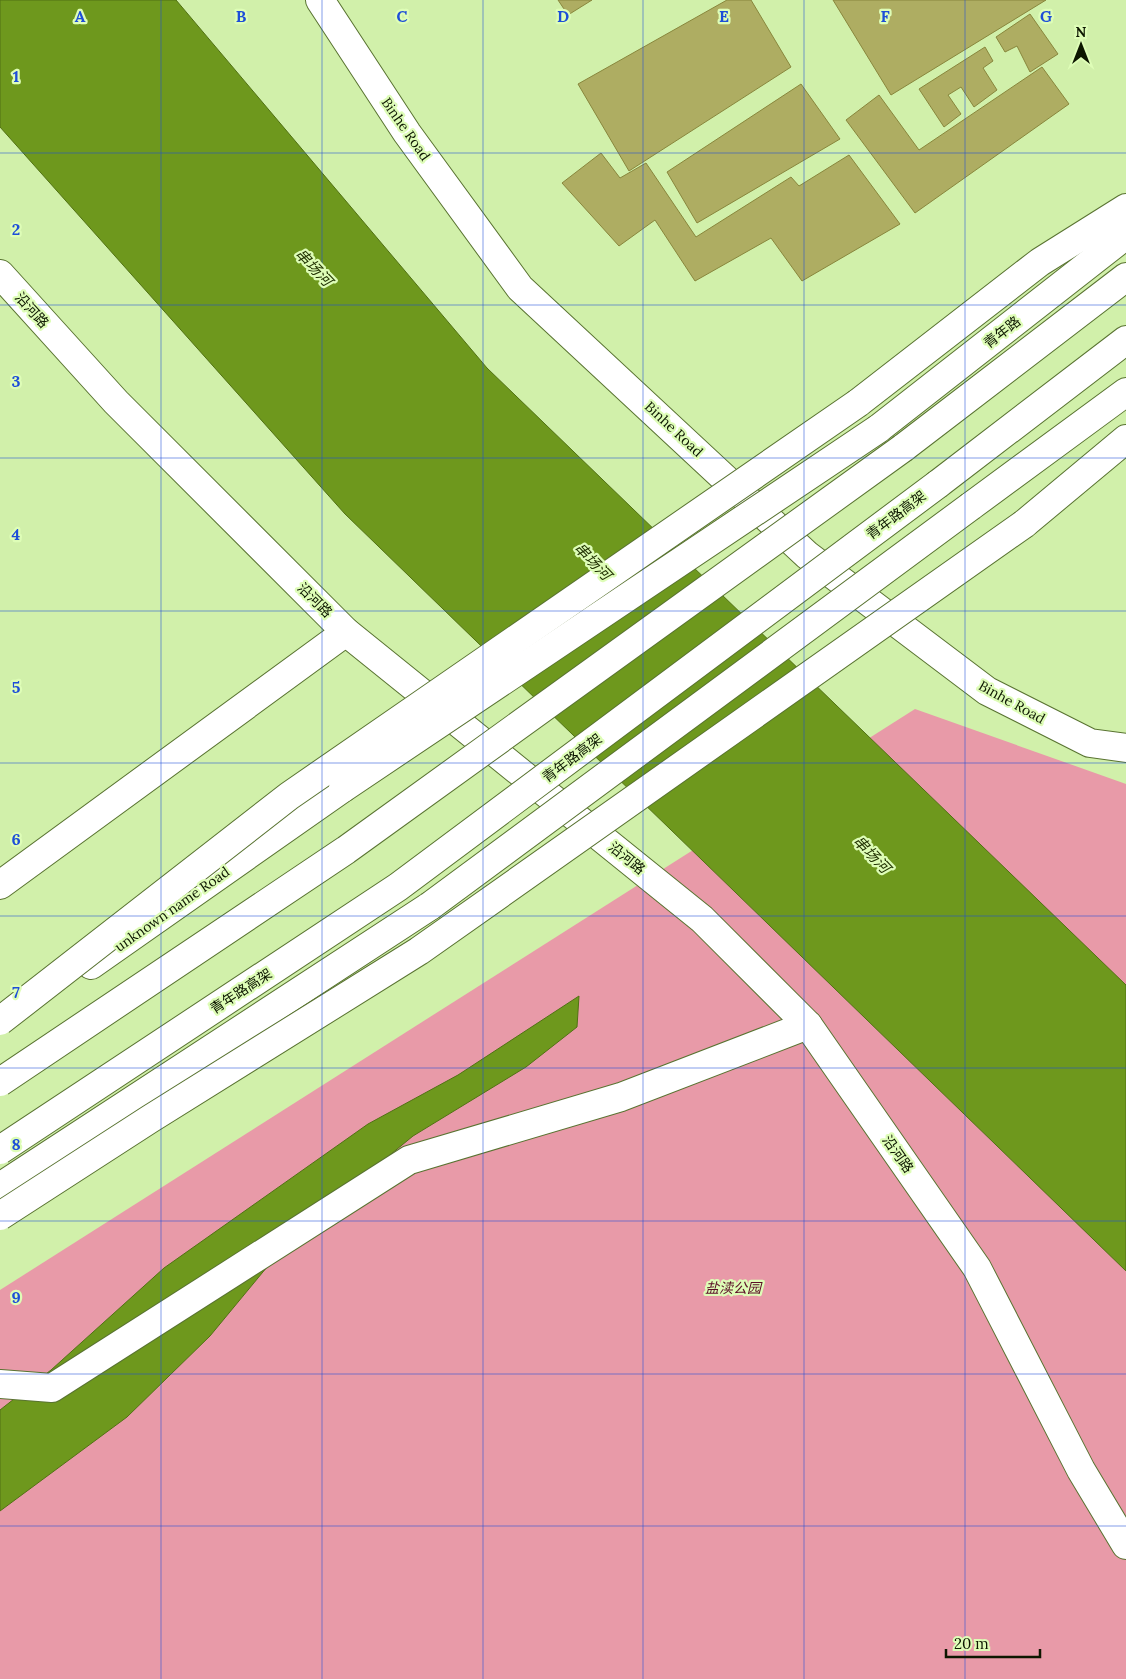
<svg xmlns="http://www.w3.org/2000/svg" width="1126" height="1679" viewBox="0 0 1126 1679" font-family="Lora,'Noto Sans SC',serif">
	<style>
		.green { fill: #e89aa8 }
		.water { fill: #6e981d; stroke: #517114 }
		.building { fill: #aead62; stroke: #88863c }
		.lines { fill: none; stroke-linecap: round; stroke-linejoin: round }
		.minor-casing { stroke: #597331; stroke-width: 30 }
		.major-casing { stroke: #597331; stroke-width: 30 }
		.highway-casing { stroke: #597331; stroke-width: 30 }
		.minor { stroke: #fff; stroke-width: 28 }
		.major { stroke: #fff; stroke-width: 28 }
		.highway { stroke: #fff; stroke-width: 28 }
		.major-bridge-casing { stroke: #597331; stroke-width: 30; stroke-linecap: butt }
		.highway-bridge-casing { stroke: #597331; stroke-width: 30; stroke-linecap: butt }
		.major-bridge { stroke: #fff; stroke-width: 28 }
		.highway-bridge { stroke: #fff; stroke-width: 28 }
		.grid { fill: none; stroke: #1d4ed8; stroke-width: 1; stroke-opacity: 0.55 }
		.labels { text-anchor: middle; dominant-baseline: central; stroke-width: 4.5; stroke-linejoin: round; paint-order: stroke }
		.street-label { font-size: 14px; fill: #0d1700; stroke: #defdb7 }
		.park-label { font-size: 14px; font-style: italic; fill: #590c25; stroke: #defdb7 }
		.water-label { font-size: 15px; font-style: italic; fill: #233404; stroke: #defdb7 }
		.grid-label { font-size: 16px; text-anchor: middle; font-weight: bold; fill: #1d4ed8; stroke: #defdb7; stroke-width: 4.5; stroke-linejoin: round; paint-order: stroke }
	</style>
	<rect width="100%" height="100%" fill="#d1f0aa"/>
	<path class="green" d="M915,709L1126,784V1679H0V1290Z"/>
	<path class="water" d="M0,0H176L487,368L1126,985V1271L345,514L0,127Z
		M579,996L577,1027L526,1067L413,1136L296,1232L210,1336L127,1417L0,1511V1410L51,1370L164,1268L368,1124L458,1075Z"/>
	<path class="building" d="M558,0H592L568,15Z
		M727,0H751L791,67L629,171L578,84Z
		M833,0H1046L891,95Z
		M1030,14L1058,54L1030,72L1017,46L1005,52L996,37Z
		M985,47L993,61L983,68L997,90L974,107L961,87L948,95L961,114L944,127L919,89Z
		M1042,67L1069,104L915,213L846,120L879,95L919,150Z
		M801,84L840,139L697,223L667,172Z
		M601,153L620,178L646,163L696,237L791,177L799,186L849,155L900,224L802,281L771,238L695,281L655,220L619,246L562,183Z"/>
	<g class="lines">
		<g class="minor-casing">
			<path id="minor" d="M320,0L407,133L520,288L807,555L987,691L1090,743L1126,748
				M0,274L116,402L346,632L702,919L808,1025L977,1268L1081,1470L1126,1545"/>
		</g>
		<g class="major-casing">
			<path id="major" d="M878,429L1126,235
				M971,506L1126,392
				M0,885L346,632
				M91,965L343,788
				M0,1187L430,906
				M0,1384L52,1388L409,1160L621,1097L808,1025"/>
		</g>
		<g class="highway-casing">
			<path id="highway" d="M858,403L1040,262L1126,208
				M903,448L1126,277
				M938,484L1126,340
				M1024,524L1126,439"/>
		</g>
		<use href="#minor" class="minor"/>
		<use href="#major" class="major"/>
		<use href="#highway" class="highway"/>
		<g class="major-bridge-casing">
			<path id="major-bridge" d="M343,788L878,429
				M430,906L971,506"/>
		</g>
		<g class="highway-bridge-casing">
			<path id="highway-bridge" d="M0,1021L289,796L858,403
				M0,1082L346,850L903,448
				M0,1150L398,887L938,484
				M0,1216L150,1119L419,951L1024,524"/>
		</g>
		<use href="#major-bridge" class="major-bridge"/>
		<use href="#highway-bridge" class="highway-bridge"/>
	</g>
	<path class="grid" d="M161,0V1679M322,0V1679M483,0V1679M643,0V1679M804,0V1679M965,0V1679M0,153H1126M0,305H1126M0,458H1126M0,611H1126M0,763H1126M0,916H1126M0,1068H1126M0,1221H1126M0,1374H1126M0,1526H1126"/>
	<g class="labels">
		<g class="street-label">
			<text transform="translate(406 129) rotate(55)">Binhe Road</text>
			<text transform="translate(32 310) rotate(48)">沿河路</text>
			<text transform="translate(1002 332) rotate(-38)">青年路</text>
			<text transform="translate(674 429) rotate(43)">Binhe Road</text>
			<text transform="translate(896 515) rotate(-37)">青年路高架</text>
			<text transform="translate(315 600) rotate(45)">沿河路</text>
			<text transform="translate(1012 702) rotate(29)">Binhe Road</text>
			<text transform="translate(572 758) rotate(-37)">青年路高架</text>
			<text transform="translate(627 858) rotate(39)">沿河路</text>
			<text transform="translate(172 909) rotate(-35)">unknown name Road</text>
			<text transform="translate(241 991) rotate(-33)">青年路高架</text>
			<text transform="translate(898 1154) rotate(55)">沿河路</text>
		</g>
		<g class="park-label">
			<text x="733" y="1288">盐渎公园</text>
		</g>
		<g class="water-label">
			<text transform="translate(314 267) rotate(46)">串场河</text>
			<text transform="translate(593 561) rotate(46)">串场河</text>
			<text transform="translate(872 854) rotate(46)">串场河</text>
		</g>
	</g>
	<g class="grid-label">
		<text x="80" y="22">A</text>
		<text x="241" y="22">B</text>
		<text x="402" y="22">C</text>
		<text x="563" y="22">D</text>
		<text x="724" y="22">E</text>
		<text x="885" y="22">F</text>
		<text x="1046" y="22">G</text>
		<text x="16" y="82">1</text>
		<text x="16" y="235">2</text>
		<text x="16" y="387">3</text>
		<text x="16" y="540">4</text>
		<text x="16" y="693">5</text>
		<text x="16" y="845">6</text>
		<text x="16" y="998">7</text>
		<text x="16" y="1150">8</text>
		<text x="16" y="1303">9</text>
	</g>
	<g transform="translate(1081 45)" stroke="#defdb7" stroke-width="4" paint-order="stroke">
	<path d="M0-4L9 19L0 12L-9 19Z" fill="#0d1700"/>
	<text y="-8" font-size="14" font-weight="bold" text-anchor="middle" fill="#0d1700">N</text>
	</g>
	<path d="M946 1649v8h94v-8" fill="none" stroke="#0d1700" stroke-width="2.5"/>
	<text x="954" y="1649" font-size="15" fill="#0d1700" stroke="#defdb7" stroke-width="4" paint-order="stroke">20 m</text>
</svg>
